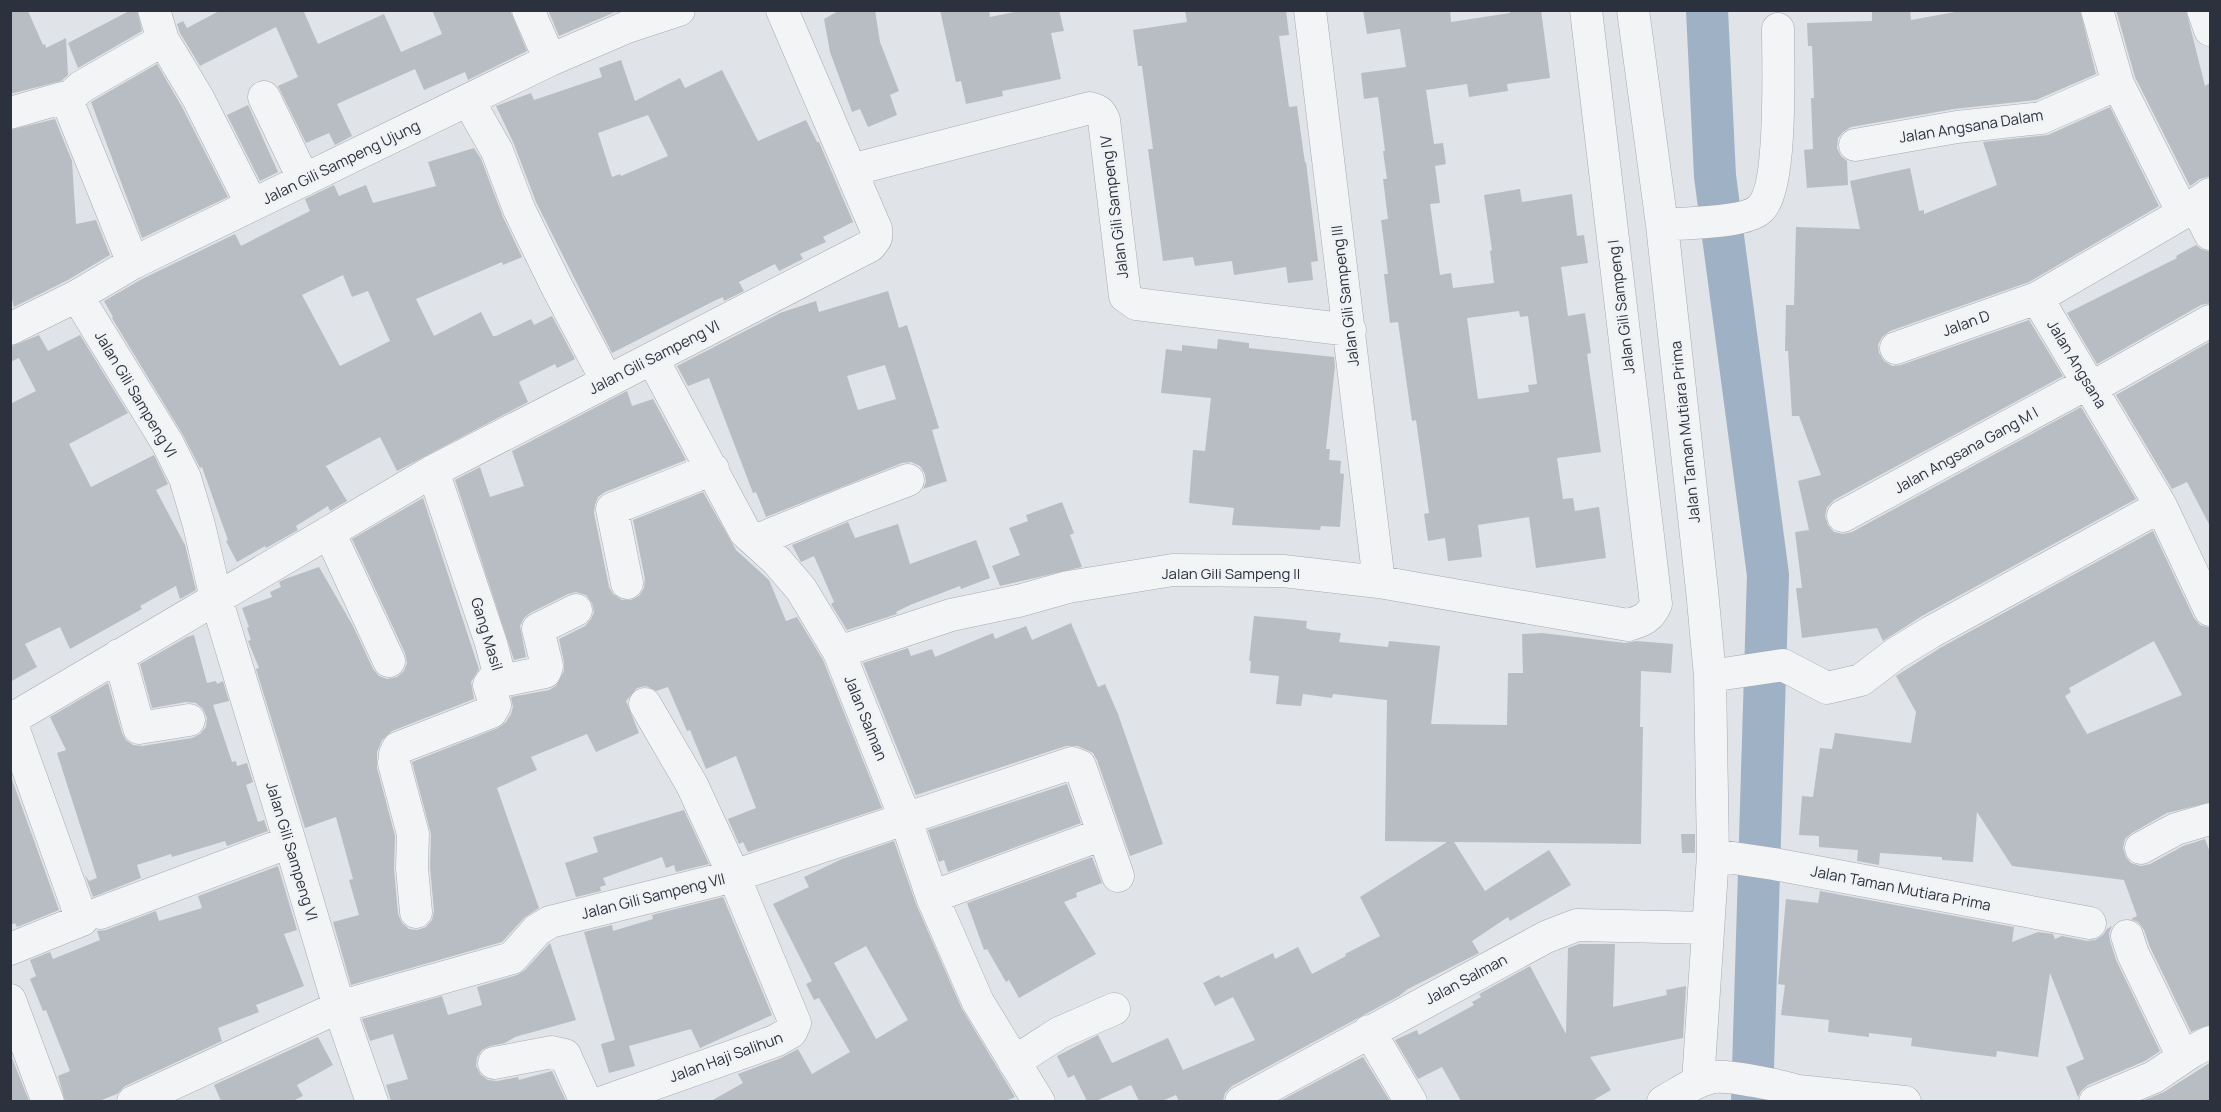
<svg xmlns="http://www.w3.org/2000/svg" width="2221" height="1112" viewBox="0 0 2221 1112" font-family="Manrope,sans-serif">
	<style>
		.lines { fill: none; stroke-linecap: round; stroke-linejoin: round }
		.river { stroke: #9fb1c4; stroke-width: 42 }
		.building { fill: #b8bdc4; fill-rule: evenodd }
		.minor-casing { stroke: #a6aab2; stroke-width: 33 }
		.minor { stroke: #f3f4f6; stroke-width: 32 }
		.labels { text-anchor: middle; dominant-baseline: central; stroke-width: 5; stroke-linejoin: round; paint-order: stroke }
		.street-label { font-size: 15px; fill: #2b323e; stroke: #f0f2f5 }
	</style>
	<rect width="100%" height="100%" fill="#e0e3e8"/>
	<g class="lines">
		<path class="river" d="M1707,10L1715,176L1768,575L1752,1102"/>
	</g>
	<path class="building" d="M131,10H137L142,31L78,68L68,43Z
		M221,10H308L304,12L318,44L384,14L401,52L442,34L432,10H510L527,51L468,80L465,72L424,90L415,69L337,104L352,136L335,145L329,133L306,143L278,86L298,77L276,27L200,66L180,33L177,24L183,21L187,28Z
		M548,10H620L559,36Z
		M840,10H875L880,42L899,91L890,95L897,115L868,127L860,109L852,112L830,52L824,19Z
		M940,10H989L990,17L1024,10H1059L1064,31L1051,33L1061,79L1002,91L1003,96L966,104L961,81L956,82Z
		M1185,10H1286L1289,35L1279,36L1289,107L1297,106L1305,163L1306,162L1318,261L1311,262L1313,280L1288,283L1286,267L1234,275L1232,261L1195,266L1193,257L1163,261L1148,149H1153L1142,66H1138L1133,30L1187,22Z
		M1363,10H1450L1451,22L1510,13V10H1541L1550,78L1507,84L1508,91L1469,97L1467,84L1426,90L1434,144L1443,143L1446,164L1435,166L1440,203L1430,204L1440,275L1451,273L1453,288L1494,283L1490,251L1492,250L1484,195L1520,189L1522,202L1572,194L1577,236L1584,235L1588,263L1561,267L1568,316L1585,313L1591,353L1587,354L1601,452L1557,458L1563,499L1573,498L1575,511L1599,507L1606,558L1536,568L1529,517L1478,525L1482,557L1448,561L1445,538L1428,541L1424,514L1429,513L1416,420L1412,421L1398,322L1390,323L1384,274H1388L1381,220L1388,219L1383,179H1387L1383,151H1385L1378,97L1364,99L1361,73L1406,67L1400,29L1367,34ZM1519,311L1520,317L1528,316L1537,384L1528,385L1529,392L1478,399L1467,318Z
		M1872,10H1910L1911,20L1966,10H2080L2096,74L2036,100L1954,109L1851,127L1843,132L1838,138L1837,148L1841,156L1847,161L1848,185L1807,188L1804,150L1813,149L1811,98H1814L1812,46H1808L1807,23L1872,21Z
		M2116,10H2186L2205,86L2211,82V176L2200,179L2190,186L2135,77Z
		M10,11H28L43,45L45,44L46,48L66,38L68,75L61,81L10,94Z
		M621,60L635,101L680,78L685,88L722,70L758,141L806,120L817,142H819L853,222L823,237L826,242L800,254L803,259L779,271L775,264L739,282L744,291L724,301L723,297L716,300L612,353L536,202L514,144L496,106L531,93L534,100L602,77L599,68ZM648,115L668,156L621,176L620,174L612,177L598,133Z
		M157,64L182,107L228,197L142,238L91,102Z
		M248,105L278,172L260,181L227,115Z
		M2110,107L2159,206L2029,282L1890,331L1882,337L1878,345L1879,353L1884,361L1892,366L1901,365L2029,320L2063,376L1834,500L1827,507L1825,516L1828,525L1834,532L1843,534L1852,532L2081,407L2136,499L1922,616L1883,641L1877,628L1802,638L1796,588H1802L1795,532L1809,530L1798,481L1821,475L1799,416H1792L1788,351H1785L1786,305H1794L1796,227L1860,229L1850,181L1910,168L1919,211L1924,210V214L1997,185L1983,142L2048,135Z
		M55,119L72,161L76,224L96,220L110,255L68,280L14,307L10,292V130Z
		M474,148L481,159L503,217L522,257L503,265L502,262L416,299L434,336L481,312L493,336H496L531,319L534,325L552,316L575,359L557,368L555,364L519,382L528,402L397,471L380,437L326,466L347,501L330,511L328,506L296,526L298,530L266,548L265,546L237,562L226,541L228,540L202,467L200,468L183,435L112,318L113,317L104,301L142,279L235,234L241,246L276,228L310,211L305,199L334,185L339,196L366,185L373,203L436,186L428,162ZM343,275L352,297L368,291L390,341L340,366L302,295Z
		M2196,245L2201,249L2211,252V303L2201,305L2097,364L2067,313L2177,258L2176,256Z
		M888,291L899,328L907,325L930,399L939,428L932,430L947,481L923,489L926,482L925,474L920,466L911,462L902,463L766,517L756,492L753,493L709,378L688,386L677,366L780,313L816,301L819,312ZM885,365L896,399L858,410L847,376Z
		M39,335L48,351L80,335L128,413L69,444L91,487L154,455L168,484L156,490L185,545L196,590L180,599L176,586L140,606L142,609L70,649L60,627L25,644L37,667L10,682V404L36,391L19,358L10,362V347Z
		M1218,339L1249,343V348L1334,357L1335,366L1326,449H1330L1329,460L1341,461L1340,473L1344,474L1340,527L1321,526L1320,530L1232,525L1234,508L1189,503L1193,450L1205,451L1211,398L1161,393L1166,349L1182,351V345L1217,349Z
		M2211,341V528L2187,482L2172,489L2116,395Z
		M627,391L632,406L653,399L686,460L605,492L598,497L595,505L594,513L609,587L613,594L622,600H631L639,596L644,588L645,579L633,520L703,492L736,550L769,580L786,621L797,617L823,660L882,808L748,852L743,842L739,844L728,819L756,808L736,756L706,769L690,730L687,731L668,687L656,691L646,686L637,688L626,701L639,733L596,752L587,734L531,757L537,770L497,788L539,908L524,918L502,942L351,985L333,922L359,915L349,880L353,879L336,817L305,828L256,669L259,668L248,641L251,640L247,628L249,627L242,608L272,597L270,592L281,587L279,582L285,579L319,567L353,626L373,669L379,676L387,679L397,677L404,671L407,663L405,653L352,539L423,498L479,669L471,682L474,699L392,731L382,740L377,752V768L395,836L394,869L398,914L402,923L409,929L417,930L426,927L432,920L434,911L430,867L431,834L412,762L498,728L506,722L511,714L513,707L511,697L549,690L556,686L564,671V662L559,639L585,626L591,619L594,612L592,603L586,595L576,592L568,594L530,613L524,618L520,626L526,657L514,660L455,480L480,467L490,497L524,486L512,451Z
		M1062,502L1074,533L1070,535L1082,567L1000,586L992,566L1020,555L1009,528L1028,521L1026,515Z
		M848,522L855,538L898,524L910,564L976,540L990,578L961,589L960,586L910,605L896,612L897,614L847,630L831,604L834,602L814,556L801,562L792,545Z
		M2153,531L2194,618L2200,625L2211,628V802L2167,813L2132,833L2125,839L2123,848L2126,857L2131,863L2141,866L2150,864L2183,846L2205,839L2211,855V1024L2191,1032L2150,947L2144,930L2138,922L2131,919L2137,916L2124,880L2012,866L1977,812L1973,862L1942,860V857L1880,853L1879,865L1857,861L1858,850L1819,847V836L1799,835L1802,796L1813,797L1820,748L1832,749L1835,733L1911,743L1916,712L1896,676L1940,648ZM2154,641L2182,695L2087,734L2065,696L2071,692L2069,688Z
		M1254,616L1307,621L1306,628L1311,630L1341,633L1339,642L1388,647L1389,641L1440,646L1431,724L1507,725L1508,673H1523L1522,634L1542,633L1625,643L1636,641L1673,644L1671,673L1641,671L1640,727H1643L1641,844L1454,842L1485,891L1549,850L1571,885L1510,921L1508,917L1472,941L1479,953L1408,989L1399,996L1232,1086L1225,1093L1223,1101H1179L1176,1095L1162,1101H1139L1131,1085L1096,1101H1087L1074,1075L1068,1078L1057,1056L1098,1035L1112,1063L1168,1038L1183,1070L1255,1040L1233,997L1215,1006L1203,983L1219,975L1221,978L1273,953L1275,959L1298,947L1312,974L1346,956L1345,954L1380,936L1360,897L1447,842L1385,841L1387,700L1333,694L1332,698L1303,694L1301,706L1276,704L1279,676L1250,673L1251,661H1249Z
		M1071,623L1098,687L1105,684L1118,714L1163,844L1130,856L1097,760L1093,753L1078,746H1066L916,795L863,663L908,648L911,656L932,649L935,657L993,633L995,639L1026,626L1032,640Z
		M194,635L207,683L216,681L217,684L223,681L229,701L213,705L232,762L236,761L237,766L247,763L253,782L246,785L258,822L264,820L268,831L227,846L225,841L172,857L171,854L137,865L141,878L93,897L85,875L89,881L97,878L57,753L66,750L50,717L108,683L122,733L126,740L133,745L142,746L192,738L200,734L206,727L207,718L203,709L196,703L186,702L152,708L140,664L187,637Z
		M10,774L59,910L17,927L15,923L10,925Z
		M1067,784L1081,823L948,872L944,860L939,862L928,830Z
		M684,810L709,864L676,872L674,865L666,868L662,857L603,878L606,885L600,887L601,891L576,897L565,863L598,852L593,837Z
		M1681,834H1695V853H1682Z
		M894,841L916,904L962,1009L1015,1097L1006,1101H711L743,1083L738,1074L781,1058L798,1049L812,1074L850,1052L819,998L814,1000L806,984L812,981L773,904L809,887L804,877L842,859ZM866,946L908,1020L876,1039L834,963Z
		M1092,857L1102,883L1076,893L1077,897L1064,902L1096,954L1019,998L1009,980L1006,982L987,949L984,950L967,903Z
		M278,866L297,930L284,934L304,986L256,1005L259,1012L218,1028L222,1041L125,1086L117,1094L99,1101H65L58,1076L70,1071L46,1010L43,1011L30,979L36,976L30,960L50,952L53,959L100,940L97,931L106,930L156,911L159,921L202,908L198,896Z
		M1820,891L2014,927L2012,942L2038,932L2053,934L2055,939L2062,936L2087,941L2095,940L2103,935L2107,929L2112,926L2109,933L2110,941L2116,960L2160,1051L2145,1061L2088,1085L2081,1091L2078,1097L2066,1067L2084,1059L2050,973L2038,1057L1997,1051L1996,1057L1956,1052L1911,1046L1912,1038L1869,1033V1037L1828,1032L1829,1020L1781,1015L1785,985L1778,984L1786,899L1818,903Z
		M723,897L772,1015L700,1048L691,1029L629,1046L635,1066L609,1073L601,1044L615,1040L584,932L612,925L613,931L653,919L652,915Z
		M550,943L576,1020L515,1037L505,1043L490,1046L482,1050L477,1057L476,1066L481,1075L488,1080L497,1081L518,1077L519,1080L552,1071L566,1101H391L386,1085L408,1079L393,1034L370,1041L362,1019L442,996L448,1015L482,1005L477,987L517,975L525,970Z
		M1579,944H1615L1613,1007L1667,995L1666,990L1686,986L1683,1038L1590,1057L1611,1090L1592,1101H1461L1442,1067L1418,1079L1395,1040L1417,1030L1419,1035L1474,1005L1472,1002L1481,997L1479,994L1530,966L1566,1034L1568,948Z
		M318,1037L333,1065L297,1085L303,1096L293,1101H221L214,1085Z
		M10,1053L29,1101H10Z
		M1363,1057L1390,1101H1280L1359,1059Z
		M2211,1062V1101H2142L2164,1092Z"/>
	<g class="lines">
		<g class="minor-casing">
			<path id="minor" d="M154,10L163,40L198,98L252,205
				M528,10L550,60
				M1310,10L1379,582
				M1633,10L1662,225L1702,590L1710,676L1713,855L1698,1082
				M2097,10L2118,84L2183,213
				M2203,10L2210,30
				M264,97L304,180
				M67,100L133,263
				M67,100L81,87L163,40
				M468,100L497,151L519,209L557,287L607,381
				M10,113L62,98L67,100
				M1855,145L1957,127L2041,118L2118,84
				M851,170L1090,108C1099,110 1101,113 1104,120L1125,296L1136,304L1350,330
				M2195,205L2210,234
				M1662,225C1683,223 1746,223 1760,209C1783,188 1778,64 1778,29
				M77,296L168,444L185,478L199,525L216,598L290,842L339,1007L372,1102
				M2037,298L2161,506L2210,610
				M10,329L77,296L133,263L550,60L627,27L679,10
				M1896,348L2037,298L2183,213L2210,194
				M652,358L745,532L777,561L801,589L839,652L906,820L932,897L978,1002L1039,1102
				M2091,388L2210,321
				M1843,516L2088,383
				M329,532L389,661
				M755,541L845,504L908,480
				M627,583L612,509L713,469
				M839,652L951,615L1018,601L1068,587L1173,570L1283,571L1379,582L1628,625C1642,621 1650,618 1656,604L1586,10
				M119,655L139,728L189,720
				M1710,676L1783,665L1827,688L1861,680L1895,654L1931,632L2161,506
				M501,681L545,672L547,666L538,629L576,610
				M10,719L82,920L10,949
				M10,720L433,471L870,246L876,238V229L782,10
				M2141,848L2176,829L2210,819
				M1713,855L1774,864L2090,923
				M932,897L1103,834
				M416,912L412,868L413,834L394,763L395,754L398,748L491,712L495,705L489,685L491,682L501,681L491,643L433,471
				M100,913L290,842
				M2127,936L2133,954L2183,1057
				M10,1000L48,1102
				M1369,1031L1411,1102
				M1014,1062L1059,1033L1114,1009
				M494,1063L552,1052L565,1055L586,1102
				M133,1102L339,1007L512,958L537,930L550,922L734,876L1072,763L1080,766L1118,876
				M603,1102L775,1041L791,1032L795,1023L734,876L692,785L645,704
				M1241,1102L1546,937L1577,925L1708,928
				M1663,1102C1679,1093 1696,1080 1714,1077C1730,1075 1782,1086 1798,1091L1905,1102
				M2095,1102L2154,1077L2191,1052L2210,1042"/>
		</g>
		<use href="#minor" class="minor"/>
	</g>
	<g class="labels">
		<g class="street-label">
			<text transform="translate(1971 126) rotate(-9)">Jalan Angsana Dalam</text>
			<text transform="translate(341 162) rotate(-26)">Jalan Gili Sampeng Ujung</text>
			<text transform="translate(1114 207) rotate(-97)">Jalan Gili Sampeng IV</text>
			<text transform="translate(1345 296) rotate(-97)">Jalan Gili Sampeng III</text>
			<text transform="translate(1621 307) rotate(-97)">Jalan Gili Sampeng I</text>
			<text transform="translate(1966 323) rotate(-20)">Jalan D</text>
			<text transform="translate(654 357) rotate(-27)">Jalan Gili Sampeng VI</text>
			<text transform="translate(2077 364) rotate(59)">Jalan Angsana</text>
			<text transform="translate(136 394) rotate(59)">Jalan Gili Sampeng VI</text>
			<text transform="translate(1685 432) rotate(-96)">Jalan Taman Mutiara Prima</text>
			<text transform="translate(1966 450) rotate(-29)">Jalan Angsana Gang M I</text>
			<text x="1231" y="573">Jalan Gili Sampeng II</text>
			<text transform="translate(487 634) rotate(73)">Gang Masil</text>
			<text transform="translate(866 718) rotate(68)">Jalan Salman</text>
			<text transform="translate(292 851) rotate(73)">Jalan Gili Sampeng VI</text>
			<text transform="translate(1901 888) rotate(11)">Jalan Taman Mutiara Prima</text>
			<text transform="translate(653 896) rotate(-14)">Jalan Gili Sampeng VII</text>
			<text transform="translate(1466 979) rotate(-28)">Jalan Salman</text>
			<text transform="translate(726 1057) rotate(-20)">Jalan Haji Salihun</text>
		</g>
	</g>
	<rect width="2221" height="1112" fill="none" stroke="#2b323e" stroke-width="24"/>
</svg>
